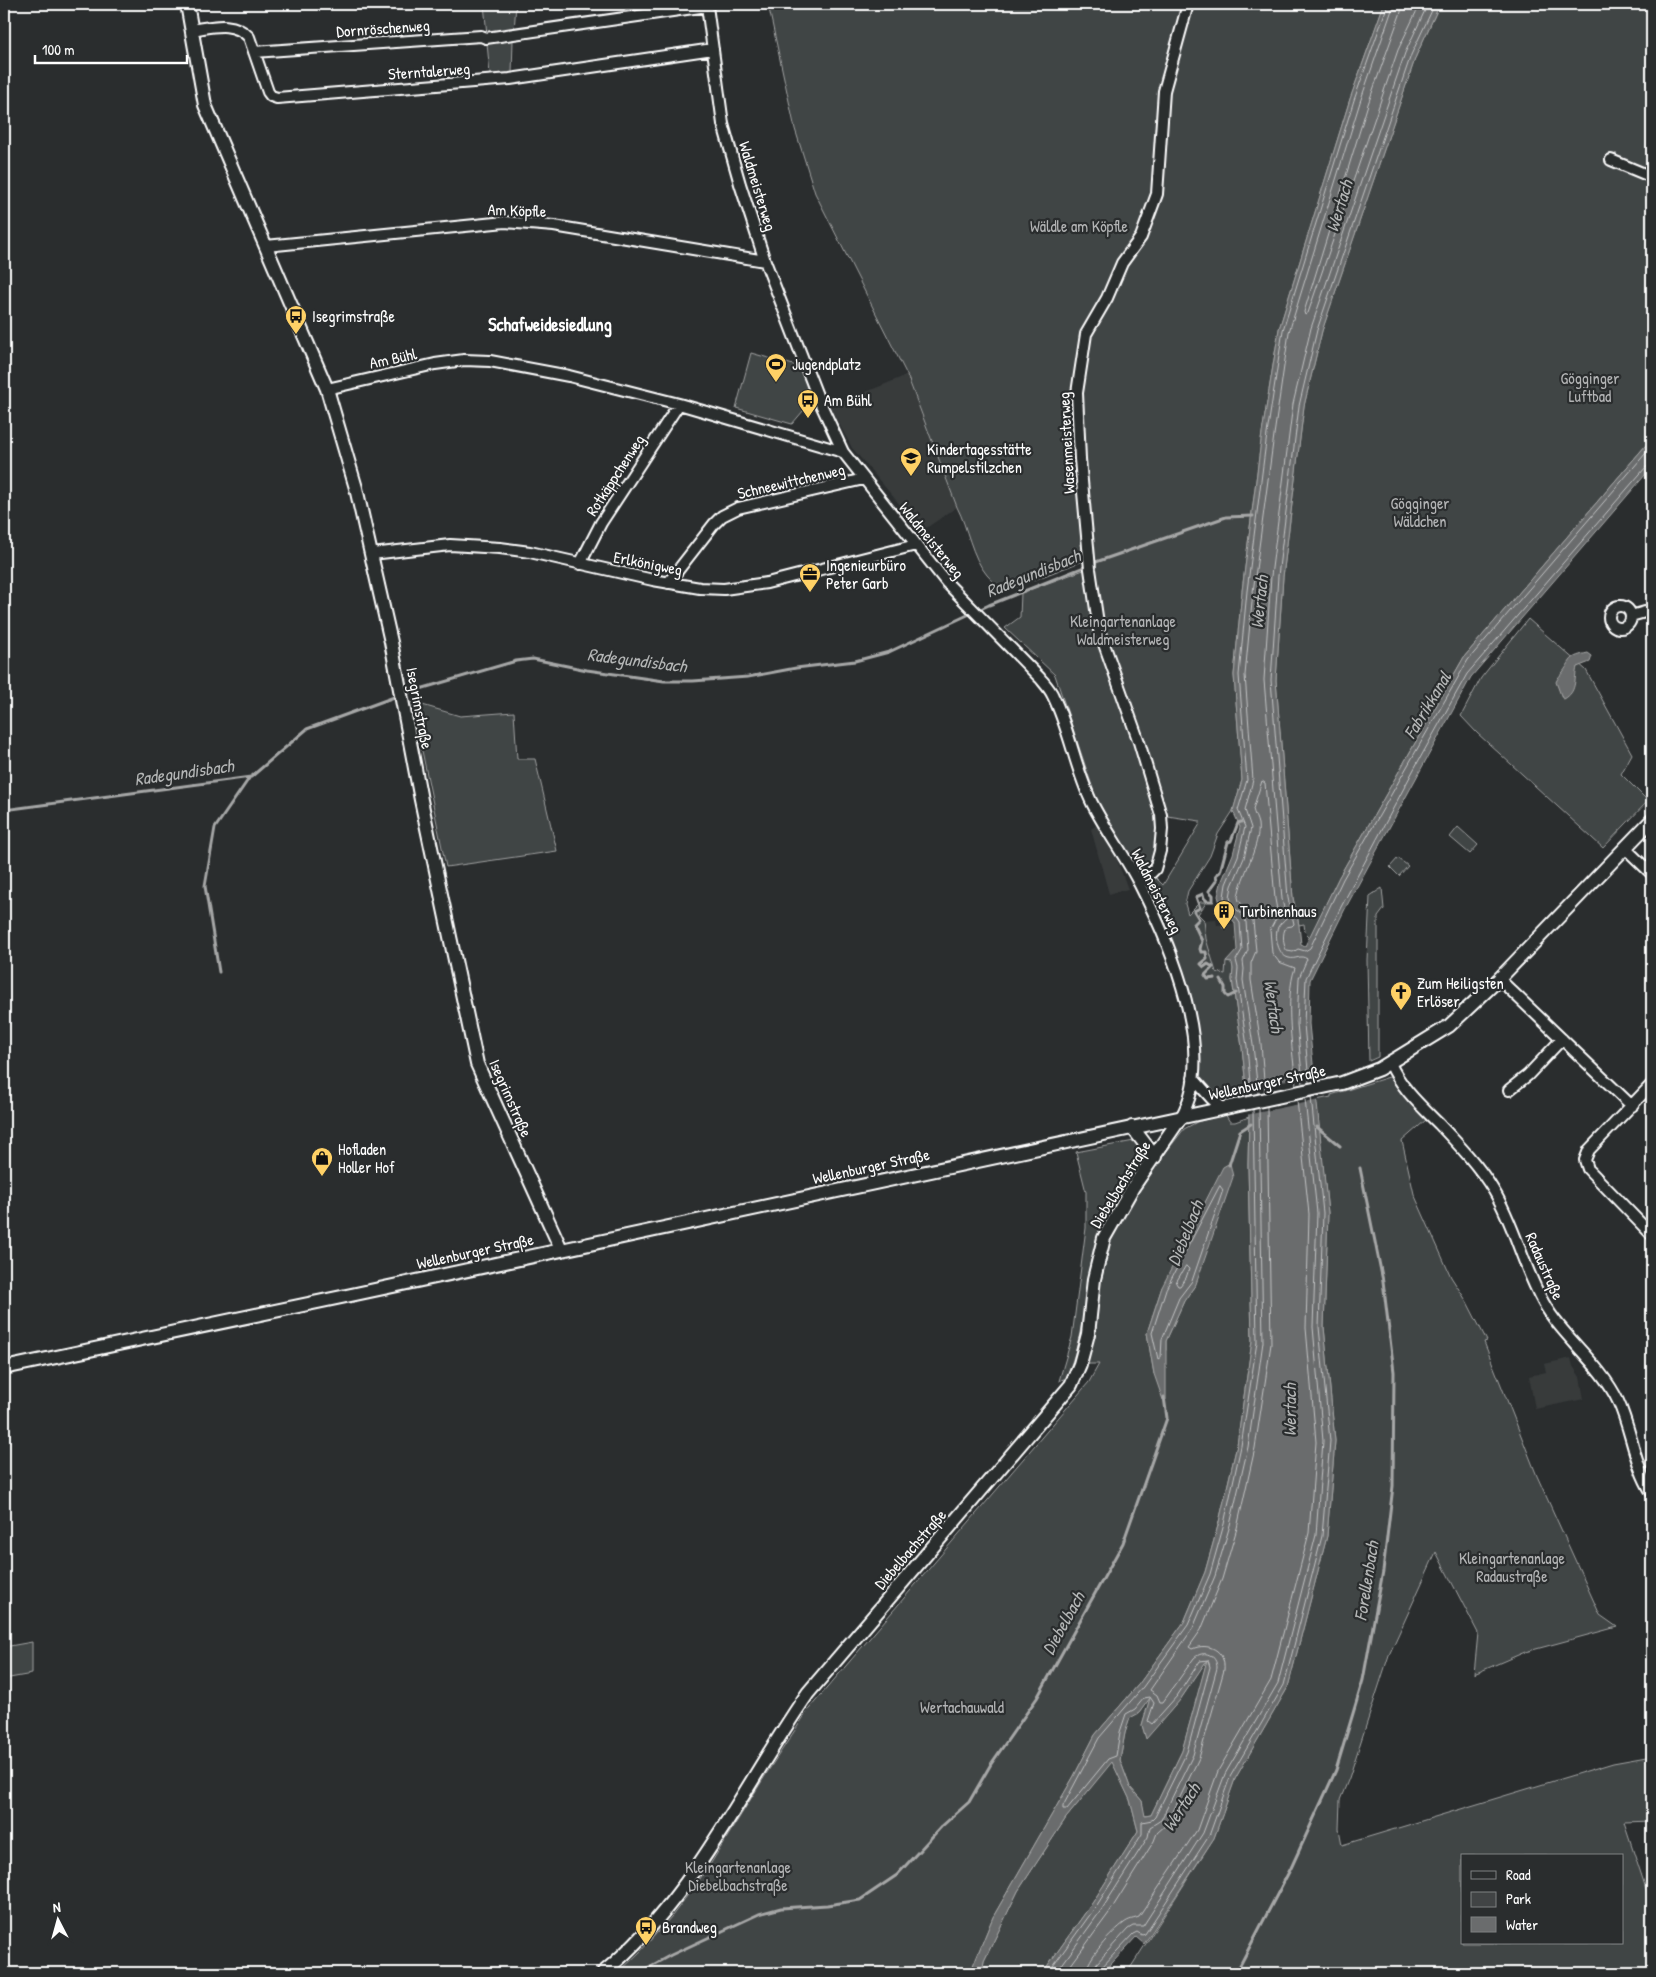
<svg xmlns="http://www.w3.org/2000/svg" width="1656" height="1977" viewBox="0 0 1656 1977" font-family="'Patrick Hand',sans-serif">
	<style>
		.built { fill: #373a3b }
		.green { fill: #414445; stroke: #a0a2a2; fill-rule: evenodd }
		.water { fill: #6a6c6d; stroke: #a6a7a7; fill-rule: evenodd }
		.pier { fill: #2a2d2e }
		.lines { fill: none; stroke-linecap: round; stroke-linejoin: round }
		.shore { stroke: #c3c4c5; stroke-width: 1 }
		.stream { stroke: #a6a7a7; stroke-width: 3 }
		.minor-casing { stroke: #fff; stroke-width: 14 }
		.tertiary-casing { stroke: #fff; stroke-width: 16 }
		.minor { stroke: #2a2d2e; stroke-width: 10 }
		.tertiary { stroke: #2a2d2e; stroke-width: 12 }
		.labels { text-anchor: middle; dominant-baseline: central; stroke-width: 4.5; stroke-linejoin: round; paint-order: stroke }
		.street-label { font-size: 16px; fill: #fff; stroke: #2a2d2e }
		.park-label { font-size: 16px; fill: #b3b4b5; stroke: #2a2d2e }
		.poi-label { font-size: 16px; fill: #fff; stroke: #2a2d2e; text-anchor: start }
		.water-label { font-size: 18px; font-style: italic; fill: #b4b6b6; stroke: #2a2d2e }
		.neighbourhood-label { font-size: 18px; font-weight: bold; fill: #fff; stroke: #2a2d2e }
	</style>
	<rect width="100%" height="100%" fill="#2a2d2e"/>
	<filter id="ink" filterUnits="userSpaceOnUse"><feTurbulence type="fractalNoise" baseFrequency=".02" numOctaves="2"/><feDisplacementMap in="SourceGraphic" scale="10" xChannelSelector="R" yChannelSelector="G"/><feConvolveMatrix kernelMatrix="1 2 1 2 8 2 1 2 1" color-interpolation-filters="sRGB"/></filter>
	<g filter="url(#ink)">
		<path class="built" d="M907,375L957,507L922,531L852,448L830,407Z
			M1097,825L1116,857L1128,889L1109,894L1091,829Z
			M1216,919L1217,925L1235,923L1237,950L1225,974L1216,972L1206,939L1204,920Z
			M1571,1358L1573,1366L1580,1377L1584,1399L1535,1409L1529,1376L1546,1372L1544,1364Z"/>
		<path class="green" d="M484,4H516L514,31L487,35Z
			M768,4H1384L1350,99L1279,329L1262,433L1242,591L1234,675L1242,780L1233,811L1218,834L1210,856L1188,891L1185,904L1188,914L1200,902H1207L1198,914L1204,920L1206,939L1216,972L1225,974L1226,962L1232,963L1233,969L1232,980L1242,1047L1246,1088L1212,1095L1198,1079C1199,1058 1200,1037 1195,1017C1186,972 1164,928 1147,886L1155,877L1163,885L1200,824V821L1161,815L1155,859L1139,876L1097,801L1055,675L1005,628L1020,617L1021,593L1089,568L1099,561L1088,559L1005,591C999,586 992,581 987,575C971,556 968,528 957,507L907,375L815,193L795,129Z
			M1440,4H1652V174L1616,157V153L1612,164L1652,180V438L1464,657L1339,877L1310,937L1305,932L1304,924L1299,925L1293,898L1276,680L1283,577L1304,406L1322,331L1416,56Z
			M513,40L512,73L490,75L487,43Z
			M751,353L804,368L815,397L792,424L736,408Z
			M1528,619L1586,670L1632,754L1621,774L1648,801L1603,848L1477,733L1461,716L1481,678Z
			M412,702L460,716L514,712L517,759H535L557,851L446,867Z
			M1458,827L1478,845L1470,854L1450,837Z
			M1398,858L1408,866L1399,876L1390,867Z
			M1382,888L1384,909L1378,917V1057L1369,1061L1367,960L1370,896Z
			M1389,1077L1426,1120L1402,1141L1414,1194L1451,1277L1467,1302L1487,1341L1484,1342L1537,1476L1600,1615L1617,1627L1525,1652L1474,1674L1478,1633L1436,1552L1389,1655L1349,1778L1340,1800L1339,1829L1342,1845L1613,1763L1652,1756V1821L1624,1822L1652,1907V1973H1127L1214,1838L1235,1779L1288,1687L1327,1536L1335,1441L1324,1327L1328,1213L1316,1100L1331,1097V1095ZM1462,1856H1622V1943H1462Z
			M1225,1114L1230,1122H1235L1249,1117L1248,1165L1252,1341L1237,1445L1219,1522L1205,1572L1184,1622L1139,1684L1095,1735L1074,1776L993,1917L970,1973H678V1971L670,1973H618L640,1952L672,1916L708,1868L770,1768L809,1709L1089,1382L1099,1364H1089L1086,1362L1099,1278L1106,1252L1117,1225L1160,1160L1184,1129L1197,1122ZM1196,1284L1184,1301L1166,1341V1350L1154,1374L1147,1333L1162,1287Z
			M1134,1141L1140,1148C1139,1177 1112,1199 1101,1225C1096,1238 1094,1253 1091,1266C1084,1304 1082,1342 1066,1378L1059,1381L1072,1337L1086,1228V1192L1076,1152Z
			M32,1642V1674L4,1679V1647Z
			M1208,1658L1182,1751L1151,1815L1144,1816L1142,1801L1130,1787L1120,1760L1125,1733L1130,1717L1139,1713L1151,1696L1142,1725L1146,1738L1180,1700Z
			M1112,1761L1130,1800L1138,1831L1093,1902L1043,1972L982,1973L984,1961L1018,1891L1066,1818Z"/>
		<path class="water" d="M1384,4H1440L1416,56L1322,331L1304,406L1283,577L1276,680L1293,898L1299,925L1301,944L1305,946L1339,877L1464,657L1652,438V467L1471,677L1345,909L1310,980L1309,1024L1328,1213L1324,1327L1335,1441L1327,1536L1288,1687L1235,1779L1214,1838L1144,1944L1136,1937L1103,1973H1039L1043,1972L1093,1902L1138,1831L1130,1800L1112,1762L1066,1818L1018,1891L984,1961L982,1973H970L993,1917L1074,1776L1095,1735L1139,1684L1184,1622L1205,1572L1219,1522L1237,1445L1252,1341L1248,1165L1249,1117L1242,1047L1232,979L1233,969L1232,963L1226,962L1237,950L1235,923L1232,919L1224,917L1218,896L1221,883L1233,854L1240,827L1233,811L1242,780L1234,675L1242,591L1262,433L1279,329L1350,99ZM1207,1660L1182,1751L1151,1815L1145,1816L1142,1801L1130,1787L1120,1760L1125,1733L1130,1718L1139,1713L1150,1698L1142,1725L1146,1739L1180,1700Z
			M1588,653L1592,656L1590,662L1577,667C1574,680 1577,692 1564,699L1562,698L1556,682C1558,677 1560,676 1563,672C1573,658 1569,657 1588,653Z
			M1230,1163L1233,1177L1196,1284L1184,1301L1166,1341V1400H1163L1154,1374L1147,1333L1162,1287L1223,1167Z"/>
		<path class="pier" d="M1316,1074L1319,1100L1246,1115L1243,1089Z"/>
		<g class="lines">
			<path class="shore" d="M1402,4L1401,12L1368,104L1304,312L1305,315L1308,313L1398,50L1420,4
				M1435,4L1411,55L1317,330L1299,406L1278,576L1271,680L1288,898L1294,924L1292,926L1286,927C1282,933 1283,946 1287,951L1293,952L1298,949L1305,951L1310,948L1343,879L1468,660L1652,446
				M1309,1082L1304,1024L1306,978L1341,907L1414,769L1467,674L1646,467L1652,465
				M1303,1084L1297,1024L1299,978L1307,959C1300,954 1296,960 1289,958C1278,956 1274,936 1278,927C1280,923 1284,921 1286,918L1282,899L1264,680L1271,576L1293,404L1311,328L1405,53L1428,4
				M1265,1092L1261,1044L1251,980V963L1256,951L1253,921L1250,912L1239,901L1238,897C1241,876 1261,845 1258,824C1257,819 1254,814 1253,809L1262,781L1265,783L1275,899L1278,915L1270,930L1272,953L1279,962L1295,968C1284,999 1293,1053 1296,1085
				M1258,1093L1253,1045L1243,980L1244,969L1243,961L1248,950L1246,922L1240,912L1232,907L1230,897L1232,886L1244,858L1251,828L1245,810L1253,780L1245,675L1253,592L1274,435L1289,332L1360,102L1394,4
				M1251,1095L1247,1046L1237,980L1238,968L1236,960L1242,950L1240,923L1235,916L1227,912L1224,897L1226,884L1238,856L1245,827L1238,810L1247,780L1239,675L1247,591L1267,434L1283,330L1354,100L1388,4
				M1220,1186L1223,1190L1192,1281L1179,1298L1162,1339L1161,1357L1158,1359L1152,1333L1166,1289Z
				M1186,1266L1189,1269L1186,1278L1180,1286H1178L1176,1283Z
				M1048,1973L1097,1905L1142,1834V1822L1152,1820L1155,1817L1187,1752L1210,1667L1208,1660L1200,1661L1177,1696L1152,1724L1148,1721L1154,1703L1150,1697L1144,1698L1135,1709L1126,1714L1120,1732L1116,1756L1108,1759L1067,1809H1063V1806L1099,1738L1143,1687L1188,1625L1210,1574L1224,1524L1241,1446L1257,1342L1253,1110
				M1056,1973L1102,1909L1148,1837L1150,1827L1161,1820L1193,1755L1217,1668C1217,1655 1204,1649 1194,1658L1163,1702H1160L1157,1695L1150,1690L1193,1628L1215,1576L1230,1525L1248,1447L1263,1342L1259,1108
				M1065,1973L1109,1913L1154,1841L1157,1833L1167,1824L1199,1758L1224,1670C1226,1650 1208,1642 1192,1649L1189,1647L1201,1630L1222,1579L1237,1528L1255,1448L1271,1344L1267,1107
				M1086,1973C1086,1959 1113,1931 1124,1923C1129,1919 1134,1919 1139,1917L1197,1830L1218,1771L1271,1680L1309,1533L1316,1442L1306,1328L1309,1214L1297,1100
				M1093,1973L1096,1964L1128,1929L1133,1926H1143L1203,1833L1225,1774L1278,1683L1316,1535L1323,1441L1313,1327L1317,1213L1305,1099
				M1099,1973L1101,1968L1133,1934L1137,1932L1142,1935L1145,1934L1209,1836L1230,1777L1284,1685L1322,1536L1330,1441L1319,1327L1323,1213L1311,1097"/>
			<path class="stream" d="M1093,563L1226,517L1253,516
				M403,694L516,661L533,659L587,670L664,681H693L748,677L796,668L855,661L889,652L989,605L1087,566
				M4,810L251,777L307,729L397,696
				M1224,915V927
				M219,972L205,886L215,828L250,777
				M1215,978L1208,979L1205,975L1213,967L1208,964L1204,967L1201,964L1207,959L1206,952H1201L1200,949L1202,941L1194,924L1199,919L1194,911L1200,908L1196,897L1203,894L1204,898L1207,901H1213V895L1209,891L1217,880L1216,875L1220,872L1228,842L1231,841L1238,823L1241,822
				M1221,980L1225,987V994L1228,997L1236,993
				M1317,1127L1340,1146
				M1229,1165L1240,1131L1251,1124
				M638,1973L671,1955L759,1914L781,1908L827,1905L860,1900L897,1875L941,1827L969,1802L991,1764L1037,1698L1123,1543L1167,1418L1164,1397
				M1236,1973L1291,1868L1336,1770L1363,1680L1383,1571L1393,1486L1394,1372L1383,1281L1360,1168"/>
			<g class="minor-casing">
				<path id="minor" d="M191,30C212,27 233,20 249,37L268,92L271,96L277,98L510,79L713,49
					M254,52L481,36L486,38L707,6L723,124L740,184L765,261L818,398L843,452L946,582L1040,678C1044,683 1050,689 1053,696C1070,730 1075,769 1092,803C1106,831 1126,857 1140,885C1170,944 1218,1054 1181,1117
					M1611,160L1652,177
					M266,246L505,222L554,226L765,261
					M327,389L435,364L464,360L490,361L569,376L679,404L843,452
					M372,554L450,545L500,548L530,552L653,580L700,588L724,589L767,583L916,545
					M580,564L601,523L679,404
					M668,583L714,524L722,516L738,508L864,479
					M1609 617a11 11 0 1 1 22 0a11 11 0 1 1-22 0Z
					M1631,616L1652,610
					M1625,848L1652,874
					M1140,884L1155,869L1160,851L1162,829L1161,815L1139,742L1099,630L1090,569L1080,459L1077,393L1086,334L1107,298L1122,263L1141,237L1157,194L1164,91L1188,4
					M1499,979L1632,1106
					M1390,1063C1401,1088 1420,1105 1439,1124C1459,1145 1479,1166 1494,1191C1515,1226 1523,1267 1543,1302C1563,1338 1600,1363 1618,1401C1632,1431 1634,1465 1652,1493
					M1193,1078L1211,1098L1222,1108
					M1652,1084L1589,1150L1585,1160L1588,1169L1652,1235
					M1509,1090L1528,1075L1562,1039"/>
			</g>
			<g class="tertiary-casing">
				<path id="tertiary" d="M187,4L205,105L327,389L356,488L391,642L421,800L477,1064L561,1249
					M1132,1127L1155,1157
					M4,1368L351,1295L1342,1083L1379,1069L1449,1026L1499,979L1652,820
					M603,1973C694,1898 742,1788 808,1693L1071,1385L1080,1364L1088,1334L1094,1279L1104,1238L1133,1187L1181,1117"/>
			</g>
			<use href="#minor" class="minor"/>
			<use href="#tertiary" class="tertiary"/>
		</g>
	</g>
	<defs>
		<g id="bus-pin" transform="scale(1.125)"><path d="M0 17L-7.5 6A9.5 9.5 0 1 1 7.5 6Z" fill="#ffd166" stroke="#2a2d2e"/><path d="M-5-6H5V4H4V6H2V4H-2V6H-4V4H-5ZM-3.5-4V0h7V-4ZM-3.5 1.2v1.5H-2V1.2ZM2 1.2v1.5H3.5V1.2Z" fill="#111"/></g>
		<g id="stadium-pin" transform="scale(1.125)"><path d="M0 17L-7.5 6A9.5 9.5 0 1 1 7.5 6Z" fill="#ffd166" stroke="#2a2d2e"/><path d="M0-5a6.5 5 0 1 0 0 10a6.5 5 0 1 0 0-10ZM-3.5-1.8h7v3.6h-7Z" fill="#111"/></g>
		<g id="school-pin" transform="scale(1.125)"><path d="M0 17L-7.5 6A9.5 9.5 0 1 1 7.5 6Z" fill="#ffd166" stroke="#2a2d2e"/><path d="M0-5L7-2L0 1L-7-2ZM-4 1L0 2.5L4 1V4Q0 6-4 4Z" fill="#111"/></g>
		<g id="office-pin" transform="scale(1.125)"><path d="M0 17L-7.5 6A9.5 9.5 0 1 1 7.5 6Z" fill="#ffd166" stroke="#2a2d2e"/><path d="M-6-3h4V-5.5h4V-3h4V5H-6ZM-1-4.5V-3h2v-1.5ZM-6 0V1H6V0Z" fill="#111"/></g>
		<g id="building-pin" transform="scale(1.125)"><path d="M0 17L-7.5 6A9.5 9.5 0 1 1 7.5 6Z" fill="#ffd166" stroke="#2a2d2e"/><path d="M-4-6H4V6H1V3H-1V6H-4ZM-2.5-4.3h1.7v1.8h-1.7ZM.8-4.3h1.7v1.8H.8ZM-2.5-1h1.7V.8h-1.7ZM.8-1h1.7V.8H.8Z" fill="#111"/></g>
		<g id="church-pin" transform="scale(1.125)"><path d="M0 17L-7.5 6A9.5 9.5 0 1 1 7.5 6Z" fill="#ffd166" stroke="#2a2d2e"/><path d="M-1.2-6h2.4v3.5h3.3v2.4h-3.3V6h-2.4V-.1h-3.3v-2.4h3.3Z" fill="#111"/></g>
		<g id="shop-pin" transform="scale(1.125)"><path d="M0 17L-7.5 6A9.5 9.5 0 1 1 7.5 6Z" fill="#ffd166" stroke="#2a2d2e"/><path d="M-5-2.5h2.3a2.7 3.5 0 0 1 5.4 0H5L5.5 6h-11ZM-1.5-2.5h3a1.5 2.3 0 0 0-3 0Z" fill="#111"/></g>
	</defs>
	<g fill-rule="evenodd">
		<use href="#bus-pin" x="296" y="316"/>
		<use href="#stadium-pin" x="776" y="364"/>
		<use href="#bus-pin" x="808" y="400"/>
		<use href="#school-pin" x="911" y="458"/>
		<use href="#office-pin" x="810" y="574"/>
		<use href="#building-pin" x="1224" y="911"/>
		<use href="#church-pin" x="1401" y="992"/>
		<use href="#shop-pin" x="322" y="1158"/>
		<use href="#bus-pin" x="646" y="1927"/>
	</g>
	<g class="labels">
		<g class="street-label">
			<text transform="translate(383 28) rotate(-4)">Dornröschenweg</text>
			<text transform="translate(429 71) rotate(-4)">Sterntalerweg</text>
			<text transform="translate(758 186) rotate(73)">Waldmeisterweg</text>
			<text transform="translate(517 210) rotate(2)">Am Köpfle</text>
			<text transform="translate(393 358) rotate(-12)">Am Bühl</text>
			<text transform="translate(1066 443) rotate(-93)">Wasenmeisterweg</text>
			<text transform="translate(615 475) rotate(-57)">Rotkäppchenweg</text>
			<text transform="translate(791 481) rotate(-13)">Schneewittchenweg</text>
			<text transform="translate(932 540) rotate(51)">Waldmeisterweg</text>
			<text transform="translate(648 563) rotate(11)">Erlkönigweg</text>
			<text transform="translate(420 708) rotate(79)">Isegrimstraße</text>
			<text transform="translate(1157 891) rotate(63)">Waldmeisterweg</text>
			<text transform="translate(1267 1082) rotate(-12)">Wellenburger Straße</text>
			<text transform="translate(511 1098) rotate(66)">Isegrimstraße</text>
			<text transform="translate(871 1166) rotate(-12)">Wellenburger Straße</text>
			<text transform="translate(1120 1184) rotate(-58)">Diebelbachstraße</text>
			<text transform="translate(475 1251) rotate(-12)">Wellenburger Straße</text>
			<text transform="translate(1545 1266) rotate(66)">Radaustraße</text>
			<text transform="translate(910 1549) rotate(-49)">Diebelbachstraße</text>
		</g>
		<g class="park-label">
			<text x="1079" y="226">Wäldle am Köpfle</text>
			<text x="1590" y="378">Gögginger<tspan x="1590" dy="18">Luftbad</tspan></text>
			<text x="1420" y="503">Gögginger<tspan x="1420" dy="18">Wäldchen</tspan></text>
			<text x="1123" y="621">Kleingartenanlage<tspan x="1123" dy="18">Waldmeisterweg</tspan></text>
			<text x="1512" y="1558">Kleingartenanlage<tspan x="1512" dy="18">Radaustraße</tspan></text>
			<text x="962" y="1707">Wertachauwald</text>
			<text x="738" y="1867">Kleingartenanlage<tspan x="738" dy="18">Diebelbachstraße</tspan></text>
		</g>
		<g class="poi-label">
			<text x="312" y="316">Isegrimstraße</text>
			<text x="792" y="364">Jugendplatz</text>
			<text x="824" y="400">Am Bühl</text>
			<text x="927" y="449">Kindertagesstätte<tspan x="927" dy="18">Rumpelstilzchen</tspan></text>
			<text x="826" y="565">Ingenieurbüro<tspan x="826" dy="18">Peter Garb</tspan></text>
			<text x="1240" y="911">Turbinenhaus</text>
			<text x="1417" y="983">Zum Heiligsten<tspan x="1417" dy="18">Erlöser</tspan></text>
			<text x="338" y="1149">Hofladen<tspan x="338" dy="18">Holler Hof</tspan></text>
			<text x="662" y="1927">Brandweg</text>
		</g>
		<g class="water-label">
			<text transform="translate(1339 206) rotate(-73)">Wertach</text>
			<text transform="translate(1033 573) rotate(-22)">Radegundisbach</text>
			<text transform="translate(1259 602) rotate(-84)">Wertach</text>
			<text transform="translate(637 660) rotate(7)">Radegundisbach</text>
			<text transform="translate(1427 705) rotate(-59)">Fabrikkanal</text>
			<text transform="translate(184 772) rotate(-8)">Radegundisbach</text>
			<text transform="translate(1274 1006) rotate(82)">Wertach</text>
			<text transform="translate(1185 1233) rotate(-68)">Diebelbach</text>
			<text transform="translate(1289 1410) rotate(-90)">Wertach</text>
			<text transform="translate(1366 1581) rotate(-81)">Forellenbach</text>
			<text transform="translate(1063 1623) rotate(-61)">Diebelbach</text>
			<text transform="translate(1181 1807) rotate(-57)">Wertach</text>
		</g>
		<g class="neighbourhood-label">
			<text x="550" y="324">Schafweidesiedlung</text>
		</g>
	</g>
	<rect width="1656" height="1977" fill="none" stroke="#2a2d2e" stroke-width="20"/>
	<rect x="10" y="10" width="1636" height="1957" fill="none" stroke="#fff" stroke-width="2" filter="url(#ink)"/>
	<rect x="1461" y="1854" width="162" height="90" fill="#2a2d2e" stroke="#7f8182"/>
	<rect x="1471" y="1871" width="25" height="8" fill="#2a2d2e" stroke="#7f8182"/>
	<text x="1506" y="1880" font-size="15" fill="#ffffff">Road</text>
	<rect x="1471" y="1892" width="25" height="15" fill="#414445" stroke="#7f8182"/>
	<text x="1506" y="1904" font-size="15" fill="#ffffff">Park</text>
	<rect x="1471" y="1917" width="25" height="15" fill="#6a6c6d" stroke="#7f8182"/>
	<text x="1506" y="1930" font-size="15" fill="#ffffff">Water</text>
	<g transform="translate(58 1920) rotate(354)" stroke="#2a2d2e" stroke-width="4" paint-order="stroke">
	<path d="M0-4L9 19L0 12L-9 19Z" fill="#ffffff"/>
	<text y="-8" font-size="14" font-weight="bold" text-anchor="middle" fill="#ffffff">N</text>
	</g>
	<path d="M35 55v8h152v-8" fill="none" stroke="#ffffff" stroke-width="2.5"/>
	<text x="42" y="55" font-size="15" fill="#ffffff" stroke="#2a2d2e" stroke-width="4" paint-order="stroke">100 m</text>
</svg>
